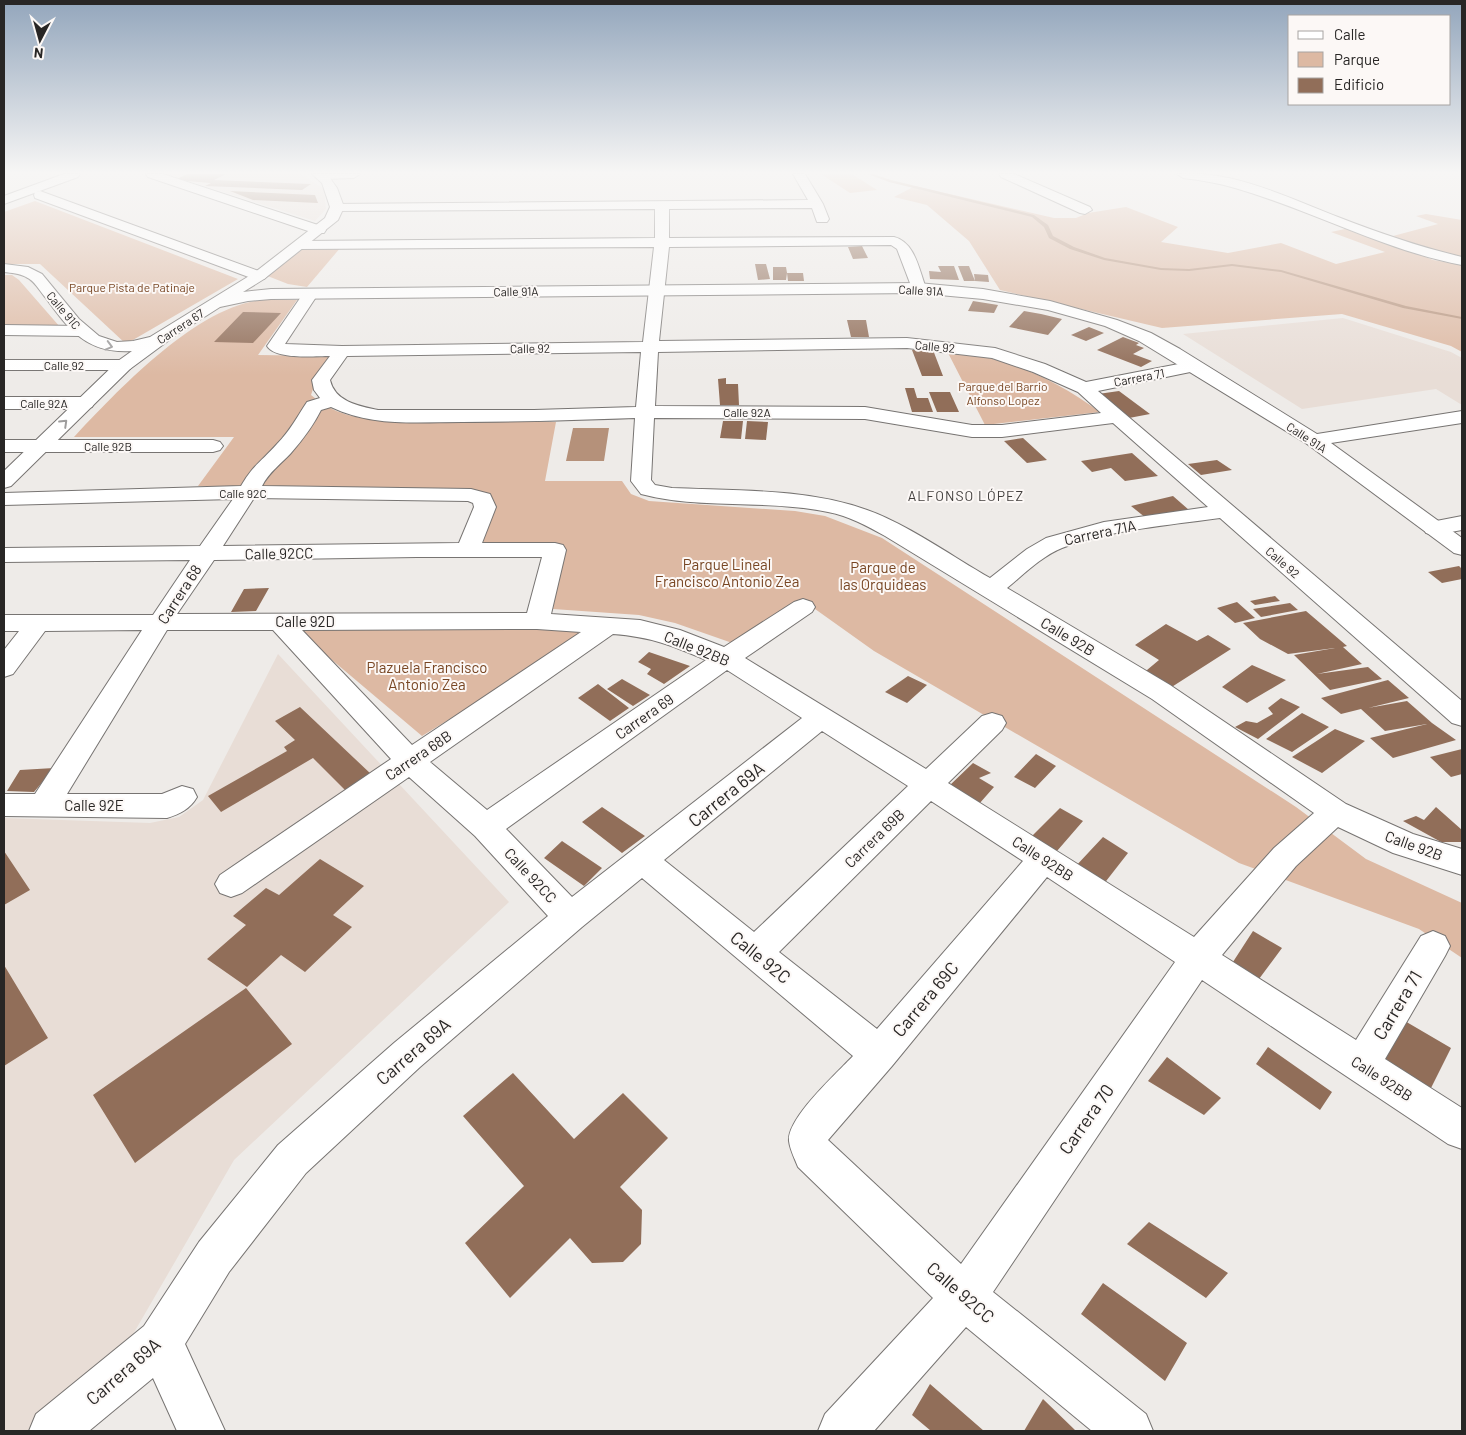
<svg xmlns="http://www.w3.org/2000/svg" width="1466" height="1435" viewBox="0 0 1466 1435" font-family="Barlow,sans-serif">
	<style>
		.built { fill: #e8ddd6 }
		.green { fill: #ddb9a3 }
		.water { fill: #b5917a }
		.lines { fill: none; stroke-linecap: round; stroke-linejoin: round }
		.stream { fill: #b5917a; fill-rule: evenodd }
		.building { fill: #916e59 }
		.street-casing { stroke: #777472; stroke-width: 2 }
		.secondary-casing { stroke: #777472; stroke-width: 2 }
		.street { fill: #fff; fill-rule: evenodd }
		.secondary { fill: #fff; fill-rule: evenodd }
		.oneway { stroke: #9e9d9d }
		.labels { text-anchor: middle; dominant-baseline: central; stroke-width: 4; stroke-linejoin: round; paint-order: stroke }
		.far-park-label { font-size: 12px; fill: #784623; stroke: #fcf8f6 }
		.far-street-label { font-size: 12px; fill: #282625; stroke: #fcf8f6 }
		.far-neighbourhood-label { font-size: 14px; letter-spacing: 1px; fill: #413e3c; stroke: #fcf8f6 }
		.street-label { font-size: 15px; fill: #282625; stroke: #fcf8f6 }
		.park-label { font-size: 15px; fill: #784623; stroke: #fcf8f6 }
		.near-street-label { font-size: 18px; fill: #282625; stroke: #fcf8f6 }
	</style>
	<rect width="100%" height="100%" fill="#eeebe8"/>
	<path class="built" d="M167,174H300L324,189L326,209L315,221Z
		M1343,318L1451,352L1462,358V405L1436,389L1302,409L1183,334Z
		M278,654L509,902L234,1160L114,1367L34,1431H4V818L150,823L179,817L203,800Z"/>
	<path class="green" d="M821,174H852L877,190L850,193Z
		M915,186L1054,218H1076L1088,213L1126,207L1178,227L1161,242L1228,253L1281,243L1336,264L1385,252L1331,232L1354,227L1433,260L1462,265V352L1451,346L1342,314L1162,328L1000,290L969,241L927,205L894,197Z
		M35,201L238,279L126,344L40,264H4V212Z
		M1426,214L1462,220V257L1418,246L1393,236L1438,224L1416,216Z
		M303,247H341L307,287L288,284L265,275Z
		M4,275H12L19,280L60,327H4Z
		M261,300H297L258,355L333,356L314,386L311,395C335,415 353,417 383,421L556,422L545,481H622L631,494L649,501L795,511L825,516L882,538L1296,807L1366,859L1462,903V958L1419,929L1239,863L874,651L801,599L738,645L675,623L639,615L553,609L565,546L494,545L484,542L481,539L478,492L460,489L198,486L234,437H74C118,390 196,307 261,300Z
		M946,349C1008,359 1050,376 1100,412L985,425Z
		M561,626L577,631L582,638L422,736L293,627Z"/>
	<path class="water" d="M573,428H609L604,461H566Z"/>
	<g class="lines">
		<path class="stream" d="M868,174H873L891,180L1034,215L1048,225L1053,236L1074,247L1105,258L1161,268L1189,269L1232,264L1281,270L1406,306L1462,317V319L1403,308L1281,272L1232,266L1189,271L1161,270L1104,260L1070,249L1049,238L1044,227L1032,217L889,182Z"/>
	</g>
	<path class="building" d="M187,174H226L214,180L311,184L302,190L205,186L211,183L175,180Z
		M230,191L315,195L318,203L253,200Z
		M862,246L868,258L853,259L848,247Z
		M755,264H766L770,279L758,280Z
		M938,266H954L959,280L930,279L929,271L941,272Z
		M958,266H969L975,281H964Z
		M773,267H786L787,273H803L804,281H788L787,273L786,280H773Z
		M974,274L988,275L989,282L975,281Z
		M973,301L998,305L994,313L968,311Z
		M1024,311L1041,314L1062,319L1048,335L1009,327Z
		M243,312L281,313L253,343L214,342Z
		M847,320H866L869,337H851Z
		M1089,327L1104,333L1086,341L1071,335Z
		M1123,337L1139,343L1136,345L1144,348L1133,354L1152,361L1141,367L1097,350Z
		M912,350H933L943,376H922Z
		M726,378V384H738L739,405H720L718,379Z
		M905,388H914L917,398H928L933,412H912Z
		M1119,391L1150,414L1129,418L1098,394Z
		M929,392H950L959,412H937Z
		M723,421H743L741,439L720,438Z
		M747,421L768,422L766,440L745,439Z
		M1023,438L1047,460L1027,463L1004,441Z
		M1132,453L1158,476L1125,481L1111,468L1092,472L1081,461Z
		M1217,460L1232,470L1201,475L1188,464Z
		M1173,496L1189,510L1146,518L1131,506Z
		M1459,566L1462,569V579L1442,583L1428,572Z
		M269,588L256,611L231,612L244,589Z
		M1275,596L1280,601L1255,605L1250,601Z
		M1237,602L1255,618L1235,623L1217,608Z
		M1290,603L1298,610L1261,617L1253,609Z
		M1306,611L1347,646L1343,647L1362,664L1317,674L1368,667L1382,679L1330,690L1294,655L1335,648L1288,654L1260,639L1243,623Z
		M1166,624L1197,641L1208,635L1231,649L1167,690L1141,675L1159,660L1135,645Z
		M649,652L690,666L664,684L647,674L651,669L638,662Z
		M1252,665L1286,680L1247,703L1222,687Z
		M908,676L927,685L907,703L885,692Z
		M622,679L650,695L633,706L607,689Z
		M1388,680L1409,698L1368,708L1407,701L1432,723L1456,740L1393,758L1370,738L1427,724L1385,731L1361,709L1341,714L1321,698Z
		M598,684L629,708L610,721L578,698Z
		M1281,698L1300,707L1258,739L1235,727L1246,721L1257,723L1273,714L1268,708Z
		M300,707L372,775L346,791L313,758L221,812L208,796L287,751L284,747L295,740L275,721Z
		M1302,713L1329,727L1292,752L1266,739Z
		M1335,729L1365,741L1322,773L1292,757Z
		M1462,749V774L1451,777L1430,757Z
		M1036,754L1056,766L1035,788L1014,777Z
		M973,763L991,773L979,778L994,787L979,804L949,786Z
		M54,768L34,792L7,791L20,770Z
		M602,807L645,836L622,853L582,822Z
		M1436,807L1462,830V842H1441L1403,821L1416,816L1424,820Z
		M1060,808L1083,821L1057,851L1030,838Z
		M1103,837L1128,853L1103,885L1074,868Z
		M562,841L602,868L584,886L544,858Z
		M4,851L30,890L4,905Z
		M320,859L364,886L333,915L352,927L305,972L281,955L247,987L207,959L246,925L233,916L266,888L279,895Z
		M1253,931L1282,948L1259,979L1231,965Z
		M4,965L48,1038L4,1066Z
		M246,988L292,1044L135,1163L93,1095Z
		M1398,1017L1451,1048L1431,1088L1379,1058Z
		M1268,1047L1332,1092L1320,1110L1256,1064Z
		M1167,1057L1221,1098L1204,1115L1148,1081Z
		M513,1073L574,1139L623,1093L668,1138L620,1187L642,1210L641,1244L623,1262L592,1263L570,1238L510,1298L465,1243L524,1186L463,1116Z
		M1149,1222L1228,1273L1206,1298L1127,1244Z
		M1103,1283L1187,1343L1165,1381L1081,1314Z
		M930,1384L984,1431H931L912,1415Z
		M1043,1399L1076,1431H1024Z"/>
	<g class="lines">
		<g class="street-casing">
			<path id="street" d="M146,174H163L324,227L326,230L324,233H314L148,177Z
				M317,174H360L354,178L322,179L318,178Z
				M793,174H805L823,204L829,219L827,222H817L812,208L669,209V238L894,237C915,242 919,270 926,288L923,291H913L897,249L891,245L669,247L659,341L907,338L995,348L1045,364L1086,382L1194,361L1200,362L1203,366L1200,370L1098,391L1462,701V726L1452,723L1220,518C1172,525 1107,530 1062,548C1042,556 1024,574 1007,588L1170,685L1346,804L1413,834L1462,849V875L1393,853L1338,827L1296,866L1222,955L1356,1040L1421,936L1433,931L1445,936L1450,946L1445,956L1385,1059L1462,1108V1149L1448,1144L1202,980L993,1292L1146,1414L1153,1431H1092L966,1327L874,1431H818L825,1414L933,1298L798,1167C795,1159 790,1150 789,1141C787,1118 837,1073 853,1056L642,878L582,927L420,1067L306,1173L229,1272L185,1344L225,1431H177L153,1378L89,1431H29L36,1414L144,1326L199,1242L278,1145L394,1043L548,916L475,836L409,777L242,893L231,897L220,893L215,884L220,875L391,759L273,630H167L67,794H162L182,786L193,789L197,797C190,809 180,814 167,818L4,816V794H35L142,630L45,631L13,674L4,677V650L19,631H4V615H153L190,560L4,562V548L200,546L233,499L4,505V493L241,486C253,465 262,461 277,444C290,431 297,417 307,402L320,398L314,390L312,380L330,356C314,356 276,360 267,346L305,291H315L318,294L285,344L342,346L643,342L654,247L300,249L295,248L293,245L295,242L300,241L655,238V209L337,211L332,210L330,207L332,204L808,200ZM907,348L992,358L1033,372L1078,392L1101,413L1002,425H972L865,407L655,406L658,352ZM641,352L636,407L534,410H378C359,406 335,402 330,380L347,356ZM331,407C372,427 417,422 462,422C520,422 578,420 635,418L631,481L641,494C702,510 767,499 828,512C849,516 867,526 885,536L1152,699L1314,813L1274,848L1194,937L948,783L1002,730L1006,723L1002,716L992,713L982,716L926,769L745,658L812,612L815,607L812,602L803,599L794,602L724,647L680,630L640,620L551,614L566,550L563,545L555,543H482L496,507L490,494L471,489L262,486C269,472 281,464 291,453C303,439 313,426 321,410ZM654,418L865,419L972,437H1002L1113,423L1208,507L1104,522L1046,538L1027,549L990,578C953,557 907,524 867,510C806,488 736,491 672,488L655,485L651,480ZM254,498L468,501L473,503L474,507L459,543L223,546ZM417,557H542L527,613L177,614L214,560ZM537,629L581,632L412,745L302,630ZM613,634C651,637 671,645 706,660L487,810L430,762ZM727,670L802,718L572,897L506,829ZM822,731L908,786L754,932L664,860ZM931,801L1023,861L877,1029L779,952ZM1047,877L1175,962L961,1264L828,1140L892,1066Z
				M999,174H1014L1090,207L1092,210L1085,214L1080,213L1001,177Z
				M1177,174C1231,169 1289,198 1338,217C1379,233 1420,247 1462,257V265C1383,250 1312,210 1235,188C1218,183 1201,180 1183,178Z
				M40,191L264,273L267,276L264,279H254L35,198L34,195L35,192Z
				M4,325L80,326L86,327L88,331L86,335L80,336L4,335Z
				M4,360H124L130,361L133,365L130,369L124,370H4Z
				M4,397H85L92,399L94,403L92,407L85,409H4Z
				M4,440H213L220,442L223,446L220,450L213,452H4Z
				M1462,516V530L1434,535L1426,533L1423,528L1426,523Z"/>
		</g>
		<g class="secondary-casing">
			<path id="secondary" d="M64,174H80L78,177L4,204V196Z
				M312,174H327L337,188L344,207L338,220L264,279L243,292L271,289L918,283L983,289L1050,301L1117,320L1151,333L1180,349L1317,434L1462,411V423L1331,443L1462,538V555L1454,553L1307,444L1139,341L1105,326L1048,310L983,299L918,293L271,299L248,301L220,307L176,335L130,369L11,486L4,488V471L118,361L132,351C87,354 69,330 45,297C39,290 35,281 26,277C19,273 12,273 4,272V264L28,267L42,274L79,319L99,336L117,342L133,341L150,337L254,273L325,218L330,207L322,183Z"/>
		</g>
		<use href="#street" class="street"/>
		<use href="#secondary" class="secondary"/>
	</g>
	<defs><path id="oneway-chevron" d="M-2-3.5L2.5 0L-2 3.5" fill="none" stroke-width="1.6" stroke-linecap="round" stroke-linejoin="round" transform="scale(1.25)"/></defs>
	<g class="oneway">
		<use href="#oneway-chevron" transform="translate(109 346) rotate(15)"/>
		<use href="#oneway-chevron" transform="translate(64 423) rotate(-44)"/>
	</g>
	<linearGradient id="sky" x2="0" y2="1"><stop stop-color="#93a6bc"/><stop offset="0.46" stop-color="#f7f6f5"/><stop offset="1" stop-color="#f7f6f5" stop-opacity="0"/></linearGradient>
	<rect width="1466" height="375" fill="url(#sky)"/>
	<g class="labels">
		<g class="far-park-label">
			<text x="132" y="287">Parque Pista de Patinaje</text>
			<text x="1003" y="386">Parque del Barrio<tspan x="1003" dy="14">Alfonso Lopez</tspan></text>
		</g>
		<g class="far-street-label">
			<text transform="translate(921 290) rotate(3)">Calle 91A</text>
			<text transform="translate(516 291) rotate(-1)">Calle 91A</text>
			<text transform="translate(64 310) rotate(50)">Calle 91C</text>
			<text transform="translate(180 326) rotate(-33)">Carrera 67</text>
			<text transform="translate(935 346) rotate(5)">Calle 92</text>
			<text transform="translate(530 348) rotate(-1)">Calle 92</text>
			<text x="64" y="365">Calle 92</text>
			<text transform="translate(1139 377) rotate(-11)">Carrera 71</text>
			<text x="44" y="403">Calle 92A</text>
			<text x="747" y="412">Calle 92A</text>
			<text transform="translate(1307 437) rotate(33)">Calle 91A</text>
			<text x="108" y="446">Calle 92B</text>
			<text x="243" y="493">Calle 92C</text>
			<text transform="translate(1283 562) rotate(41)">Calle 92</text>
		</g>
		<g class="far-neighbourhood-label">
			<text x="966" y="495">ALFONSO LÓPEZ</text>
		</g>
		<g class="street-label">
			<text transform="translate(1100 532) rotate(-12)">Carrera 71A</text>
			<text transform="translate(279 553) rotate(-1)">Calle 92CC</text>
			<text transform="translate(179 594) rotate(-57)">Carrera 68</text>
			<text x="305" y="621">Calle 92D</text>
			<text transform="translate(1068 636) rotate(31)">Calle 92B</text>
			<text transform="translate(697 648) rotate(22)">Calle 92BB</text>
			<text transform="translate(644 716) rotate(-35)">Carrera 69</text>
			<text transform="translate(418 755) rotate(-34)">Carrera 68B</text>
			<text x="94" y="805">Calle 92E</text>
			<text transform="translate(874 838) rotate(-44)">Carrera 69B</text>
			<text transform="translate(1414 845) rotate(20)">Calle 92B</text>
			<text transform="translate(1043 858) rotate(33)">Calle 92BB</text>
			<text transform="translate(531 875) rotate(47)">Calle 92CC</text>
			<text transform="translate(1382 1078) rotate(33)">Calle 92BB</text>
		</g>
		<g class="park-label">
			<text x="727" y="564">Parque Lineal<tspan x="727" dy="17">Francisco Antonio Zea</tspan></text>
			<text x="883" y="567">Parque de<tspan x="883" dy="17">las Orquideas</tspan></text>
			<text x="427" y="667">Plazuela Francisco<tspan x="427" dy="17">Antonio Zea</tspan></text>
		</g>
		<g class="near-street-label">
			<text transform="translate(726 794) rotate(-39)">Carrera 69A</text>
			<text transform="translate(761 957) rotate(39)">Calle 92C</text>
			<text transform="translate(925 999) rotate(-50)">Carrera 69C</text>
			<text transform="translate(1397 1005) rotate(-59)">Carrera 71</text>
			<text transform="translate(413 1051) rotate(-41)">Carrera 69A</text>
			<text transform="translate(1086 1119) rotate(-55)">Carrera 70</text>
			<text transform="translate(961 1292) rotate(41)">Calle 92CC</text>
			<text transform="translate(123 1371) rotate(-41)">Carrera 69A</text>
		</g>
	</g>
	<rect width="1466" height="1435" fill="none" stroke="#282625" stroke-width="10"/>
	<rect x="1288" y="15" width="162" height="90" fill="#fcf8f6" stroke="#a7a4a2"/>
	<rect x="1298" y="31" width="25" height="8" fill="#ffffff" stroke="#a7a4a2"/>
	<text x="1334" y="40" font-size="15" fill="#282625">Calle</text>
	<rect x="1298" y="52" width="25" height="15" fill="#ddb9a3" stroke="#a7a4a2"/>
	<text x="1334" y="65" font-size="15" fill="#282625">Parque</text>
	<rect x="1298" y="78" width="25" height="15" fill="#916e59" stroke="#a7a4a2"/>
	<text x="1334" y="90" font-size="15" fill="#282625">Edificio</text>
	<g transform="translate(40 40) rotate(186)" stroke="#fcf8f6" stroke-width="4" paint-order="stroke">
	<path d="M0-4L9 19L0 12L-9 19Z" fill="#282625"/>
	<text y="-8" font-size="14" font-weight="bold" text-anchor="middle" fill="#282625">N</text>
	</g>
</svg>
